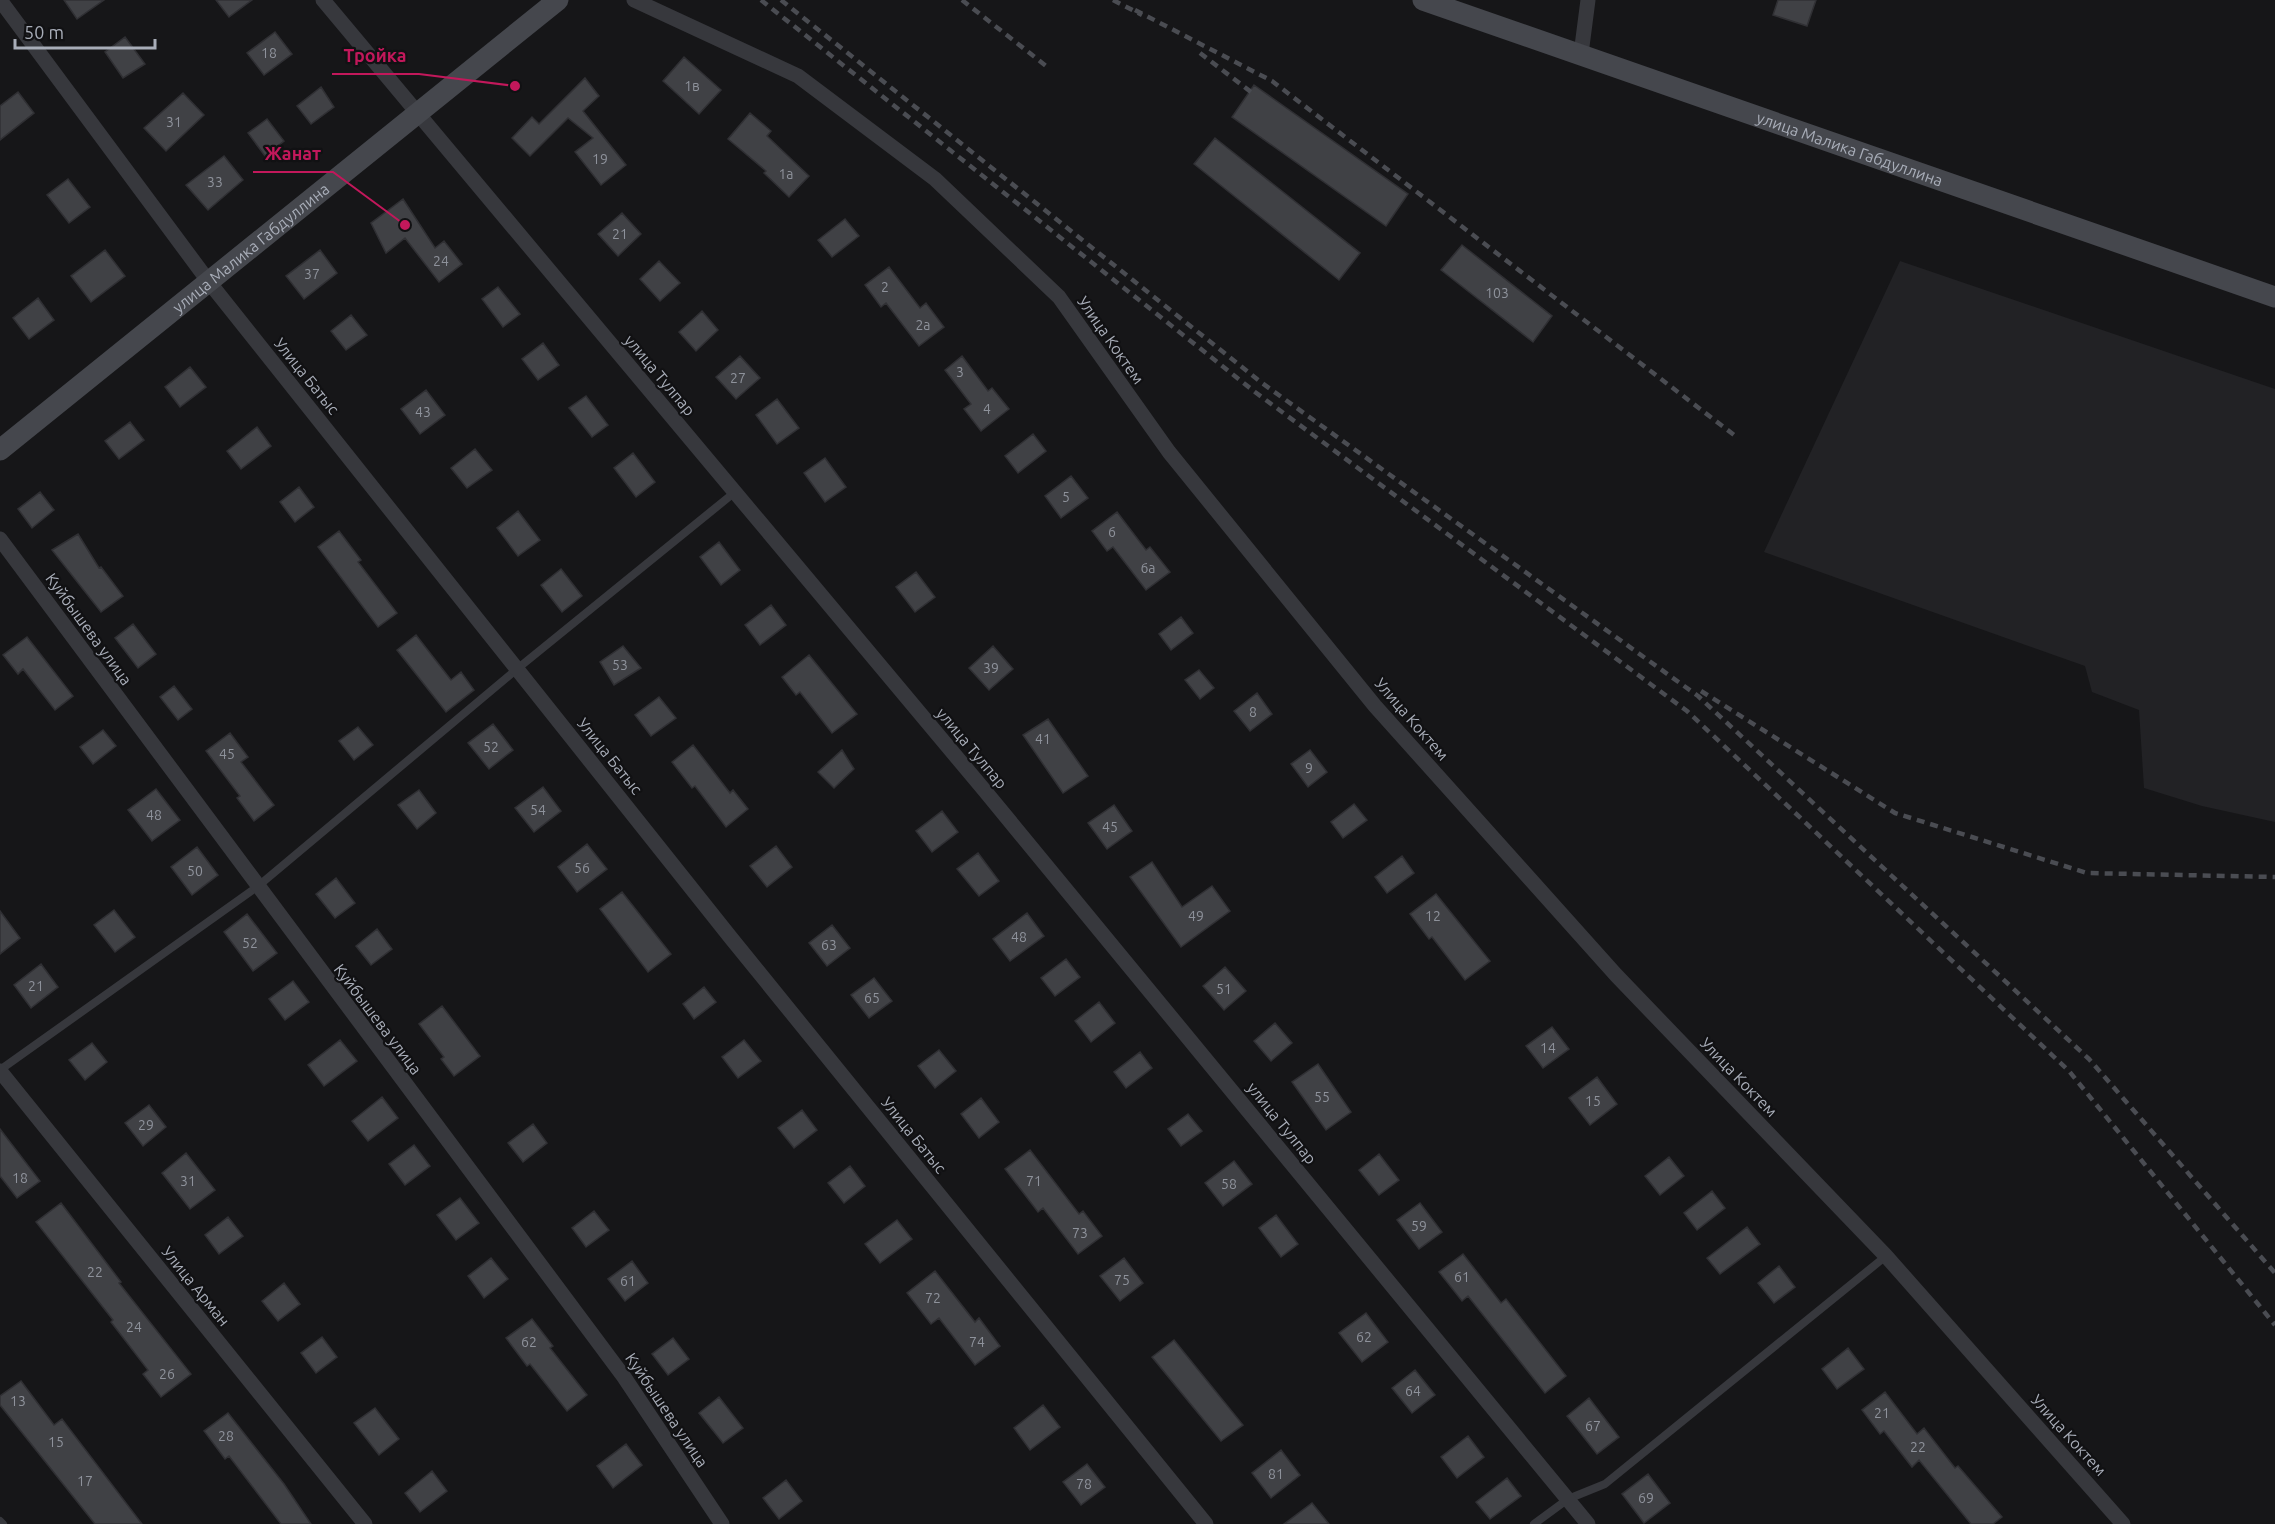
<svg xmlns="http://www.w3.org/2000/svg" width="2275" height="1524" viewBox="0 0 2275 1524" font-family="Ubuntu,sans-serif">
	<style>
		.built { fill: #222225 }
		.building { fill: #404145; stroke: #303034; stroke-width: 1.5 }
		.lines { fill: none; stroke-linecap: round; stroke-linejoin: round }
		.lane { stroke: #37383d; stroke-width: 8 }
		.street { stroke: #37383d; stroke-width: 15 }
		.secondary { stroke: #45474d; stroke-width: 21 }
		.rail { stroke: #4a4c52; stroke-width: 4.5; stroke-dasharray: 8 6; stroke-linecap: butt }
		.labels { text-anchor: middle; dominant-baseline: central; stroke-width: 4.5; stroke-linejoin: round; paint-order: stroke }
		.number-label { font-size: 14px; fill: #8e929b }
		.street-label { font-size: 16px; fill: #a8adb8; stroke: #111113 }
		.leader { fill: none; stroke: #c2185b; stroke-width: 2 }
		.callout-dot { fill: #c2185b; stroke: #111113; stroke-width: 2 }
		.callout-label { font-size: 18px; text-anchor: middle; font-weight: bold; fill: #c2185b; stroke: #111113; stroke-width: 4.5; stroke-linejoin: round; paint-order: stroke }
	</style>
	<rect width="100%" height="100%" fill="#161618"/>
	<path class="built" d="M1900,261L2275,389V822L2202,806L2144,788L2139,710L2092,692L2085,666L1764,552Z"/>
	<path class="building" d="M64,0H104L77,19Z
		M216,0H252L229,17Z
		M1778,0H1816L1807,26L1773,15Z
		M275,32L292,54L264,75L247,53Z
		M125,37L145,64L123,78L105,52Z
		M684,57L721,90L699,114L663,81Z
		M585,78L599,96L583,111L626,165L601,185L575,152L593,138L568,118L530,156L512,138L532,117L539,124Z
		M1254,85L1408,194L1386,226L1232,117Z
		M321,87L334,107L311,124L297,106Z
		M18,92L34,113L0,140V106Z
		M183,93L204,115L166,151L144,128Z
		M750,113L771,131L767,136L809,176L789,197L764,173L766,171L728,139Z
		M267,119L284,141L265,156L248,133Z
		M1215,138L1360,253L1339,280L1194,164Z
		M224,156L243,180L208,210L186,185Z
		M68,179L90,207L69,223L47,195Z
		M403,199L435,248L444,241L462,264L439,282L405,238L386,253L371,223Z
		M622,213L641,234L618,256L598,234Z
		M845,219L859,236L832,257L818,240Z
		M1462,245L1552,316L1533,342L1441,270Z
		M105,250L125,276L91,302L71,276Z
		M320,250L337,273L304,299L286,276Z
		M659,261L680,283L660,301L640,279Z
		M889,267L920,308L926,303L944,327L919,346L886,303L881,307L865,285Z
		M498,287L520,314L503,327L482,299Z
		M38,298L54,320L29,339L13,318Z
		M702,311L718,330L696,351L679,332Z
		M351,315L367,335L346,350L331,331Z
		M543,343L559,365L538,380L522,359Z
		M740,356L760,378L736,399L716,377Z
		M962,356L988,391L992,388L1009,409L981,431L964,409L971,404L945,370Z
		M190,367L206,387L180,407L165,387Z
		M426,390L445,415L420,434L401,409Z
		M586,396L608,425L592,437L569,408Z
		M777,399L799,428L777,444L756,415Z
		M130,422L144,440L119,459L105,441Z
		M257,427L271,446L241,469L227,451Z
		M1033,434L1046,451L1018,473L1005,456Z
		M475,449L492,470L467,488L451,468Z
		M633,453L655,482L636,497L614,468Z
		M825,458L846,487L825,502L804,473Z
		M1071,476L1088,498L1061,518L1045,496Z
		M299,487L314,507L295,522L280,502Z
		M40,492L54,510L32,528L18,509Z
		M518,511L540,540L518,556L497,528Z
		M1117,512L1146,550L1150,547L1170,572L1146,590L1113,547L1107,551L1092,531Z
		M339,531L361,560L358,562L397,613L378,627L318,547Z
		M78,534L99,568L101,567L123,596L101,612L52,550Z
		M719,542L740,570L721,585L700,557Z
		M561,569L582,596L562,612L541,585Z
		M916,572L935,597L915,612L896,587Z
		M771,605L786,625L760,645L745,625Z
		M1181,617L1193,633L1171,650L1159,634Z
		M133,624L156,654L138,668L115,638Z
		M416,635L451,680L461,672L474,690L446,712L397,650Z
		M27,637L73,696L55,710L23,669L18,674L3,655Z
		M623,646L641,668L614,685L600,662Z
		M993,646L1013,669L989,690L969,668Z
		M809,655L857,714L832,733L800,692L796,695L782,677Z
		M1199,670L1214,688L1200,699L1185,680Z
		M174,686L192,709L178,720L160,697Z
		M1257,693L1272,714L1250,731L1234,711Z
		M659,697L676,718L651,736L635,715Z
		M1048,719L1088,776L1063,793L1023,735Z
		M493,724L513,750L489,769L468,743Z
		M358,727L373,745L354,760L339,741Z
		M103,730L116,746L93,764L80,747Z
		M230,733L248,757L241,762L274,805L254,821L237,798L240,796L206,751Z
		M693,745L730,793L733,790L748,809L726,827L695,786L692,788L672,762Z
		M842,750L854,769L834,788L818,772Z
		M1310,750L1327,772L1308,787L1291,764Z
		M543,787L561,811L534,832L515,808Z
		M156,789L180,820L152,841L128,810Z
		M419,790L436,813L417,829L398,805Z
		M1354,804L1367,820L1343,838L1331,822Z
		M1114,805L1132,831L1107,849L1088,823Z
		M942,811L958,832L932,852L916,831Z
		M587,844L607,869L577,892L558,867Z
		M776,846L792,867L767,887L750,866Z
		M197,847L218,875L192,895L171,867Z
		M978,853L999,881L979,896L957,869Z
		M1402,856L1414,873L1387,893L1375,877Z
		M1152,862L1182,907L1212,886L1230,911L1181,947L1130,877Z
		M336,878L355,903L335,918L316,894Z
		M622,892L671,954L648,972L600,909Z
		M1436,894L1490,961L1465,980L1432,937L1429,939L1410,914Z
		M114,910L135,937L115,952L94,925Z
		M0,911L20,938L0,954Z
		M1027,913L1044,936L1010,961L993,939Z
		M247,914L277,953L253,971L224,932Z
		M832,925L850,948L827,966L809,943Z
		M377,929L392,949L371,965L356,946Z
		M1066,959L1080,977L1055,996L1041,978Z
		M41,964L58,987L31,1008L14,985Z
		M1225,967L1246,991L1224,1010L1203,986Z
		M874,978L892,1001L869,1018L851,995Z
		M293,981L309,1002L285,1020L269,999Z
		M704,987L716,1002L694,1019L683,1004Z
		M1099,1002L1115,1023L1091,1042L1075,1021Z
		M442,1006L480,1056L454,1076L441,1059L444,1057L419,1024Z
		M1275,1023L1292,1043L1271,1061L1254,1041Z
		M1552,1027L1569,1049L1543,1068L1526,1046Z
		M340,1040L357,1061L324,1086L308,1065Z
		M744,1040L761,1061L738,1078L722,1057Z
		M92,1043L107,1062L85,1080L69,1060Z
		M939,1050L956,1071L935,1088L918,1066Z
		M1140,1052L1152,1068L1126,1088L1114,1072Z
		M1318,1064L1351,1112L1326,1130L1292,1082Z
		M1597,1077L1617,1104L1590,1125L1569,1098Z
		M382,1097L398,1118L368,1141L352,1121Z
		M981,1098L999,1122L979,1138L961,1114Z
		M149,1105L166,1127L143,1146L125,1123Z
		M802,1110L817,1130L794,1148L778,1128Z
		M1188,1114L1202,1131L1181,1146L1168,1129Z
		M533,1124L547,1143L523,1162L508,1143Z
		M0,1129L40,1181L17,1198L0,1176Z
		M414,1145L430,1166L405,1185L389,1164Z
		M1030,1150L1079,1214L1083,1211L1102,1236L1078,1254L1043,1208L1038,1212L1005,1169Z
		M186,1153L215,1190L190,1209L162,1173Z
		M1379,1154L1399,1180L1379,1195L1359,1170Z
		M1669,1157L1684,1176L1660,1195L1645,1176Z
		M1234,1161L1252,1184L1223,1206L1205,1183Z
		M850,1166L865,1186L844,1203L828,1183Z
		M1712,1191L1725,1208L1697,1230L1684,1213Z
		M460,1198L479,1223L456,1240L437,1215Z
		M61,1203L121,1282L119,1283L191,1374L161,1397L143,1374L148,1370L111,1322L113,1320L36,1222Z
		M1420,1203L1442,1232L1419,1249L1397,1220Z
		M594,1211L609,1230L586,1247L572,1228Z
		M1276,1215L1298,1244L1281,1257L1259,1228Z
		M228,1217L243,1236L219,1254L205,1235Z
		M897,1220L912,1239L880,1263L865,1244Z
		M1747,1227L1760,1244L1720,1274L1707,1258Z
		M1463,1254L1501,1303L1506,1299L1566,1376L1545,1393L1468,1296L1462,1301L1439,1272Z
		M491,1258L508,1279L484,1298L468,1276Z
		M1124,1258L1143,1283L1120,1301L1100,1276Z
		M632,1261L648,1283L625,1301L608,1279Z
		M1779,1266L1795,1287L1774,1303L1758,1283Z
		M935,1271L975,1322L979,1318L1000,1346L975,1365L939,1318L931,1324L907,1293Z
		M284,1283L300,1304L278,1321L262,1301Z
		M1366,1313L1388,1342L1362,1362L1339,1333Z
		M532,1319L553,1346L550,1348L587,1395L567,1411L530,1364L527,1366L506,1338Z
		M322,1337L337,1357L316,1373L301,1353Z
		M673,1338L689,1359L668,1375L652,1354Z
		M1174,1340L1243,1425L1221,1441L1152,1357Z
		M1848,1348L1864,1369L1837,1389L1822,1369Z
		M1415,1370L1435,1395L1412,1413L1392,1388Z
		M21,1381L54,1425L62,1419L142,1524H95L0,1405V1396Z
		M1885,1392L1917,1434L1924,1428L1955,1468L1958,1466L2002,1517L1993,1524H1971L1919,1460L1912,1467L1884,1431L1880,1434L1862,1410Z
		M719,1397L743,1428L723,1443L699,1413Z
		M1589,1398L1619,1437L1597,1454L1567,1416Z
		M1043,1405L1060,1427L1030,1450L1014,1428Z
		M375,1408L399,1439L379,1455L354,1423Z
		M228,1413L284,1484L311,1524H281L229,1456L225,1459L204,1431Z
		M1468,1436L1484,1457L1457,1478L1441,1457Z
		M626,1444L642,1465L613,1488L597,1466Z
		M1281,1450L1300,1475L1271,1498L1252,1473Z
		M1087,1464L1105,1487L1081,1505L1063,1482Z
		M432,1471L447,1491L420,1512L405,1493Z
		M1648,1474L1670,1503L1644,1523L1622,1494Z
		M1507,1478L1521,1496L1490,1519L1476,1502Z
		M786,1480L802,1501L779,1519L763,1498Z
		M1312,1503L1329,1524H1284Z"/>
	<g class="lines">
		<path class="lane" d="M0,1070L257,887L517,669L735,492
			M0,1521L3,1524
			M1534,1524L1568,1499L1605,1484L1886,1256"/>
		<path class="street" d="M0,0L209,282L731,938L1206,1524
			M323,0L985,791L1588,1524
			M634,0L798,76L935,179L1059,297L1169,452L1375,706L1616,975L1886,1256L2123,1524
			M1581,54L1588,0
			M0,539L624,1377L722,1524
			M0,1071L365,1524"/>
		<g class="secondary">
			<path id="s1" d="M1423,0L2275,297"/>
			<path id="s2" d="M0,450L558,0"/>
		</g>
		<path class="rail" d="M761,0L1255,392L1687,711L2069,1071L2275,1325
			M781,0L1262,383L1698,696L2089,1059L2275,1273
			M962,0L1050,69
			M1113,0L1142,15
			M1135,10L1272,81L1738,438
			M1200,53L1255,95
			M1701,691L1895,813L2087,873L2275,877"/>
	</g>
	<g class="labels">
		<g class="number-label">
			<text x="269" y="53">18</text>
			<text x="692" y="86">1в</text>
			<text x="174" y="122">31</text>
			<text x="600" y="159">19</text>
			<text x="786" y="174">1а</text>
			<text x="215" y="182">33</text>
			<text x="620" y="234">21</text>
			<text x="441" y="261">24</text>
			<text x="312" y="274">37</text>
			<text x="885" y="287">2</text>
			<text x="1497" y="293">103</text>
			<text x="923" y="325">2а</text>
			<text x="960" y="372">3</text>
			<text x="738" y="378">27</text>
			<text x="987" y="409">4</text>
			<text x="423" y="412">43</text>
			<text x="1066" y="497">5</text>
			<text x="1112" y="532">6</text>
			<text x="1148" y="568">6а</text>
			<text x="620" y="665">53</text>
			<text x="991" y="668">39</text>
			<text x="1253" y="712">8</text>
			<text x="1043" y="739">41</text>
			<text x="491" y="747">52</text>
			<text x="227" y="754">45</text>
			<text x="1309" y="768">9</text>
			<text x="538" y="810">54</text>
			<text x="154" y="815">48</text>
			<text x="1110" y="827">45</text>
			<text x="582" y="868">56</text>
			<text x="195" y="871">50</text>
			<text x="1196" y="916">49</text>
			<text x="1433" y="916">12</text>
			<text x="1019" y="937">48</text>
			<text x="250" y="943">52</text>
			<text x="829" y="945">63</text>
			<text x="36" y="986">21</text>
			<text x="1224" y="989">51</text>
			<text x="872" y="998">65</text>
			<text x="1548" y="1048">14</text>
			<text x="1322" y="1097">55</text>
			<text x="1593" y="1101">15</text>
			<text x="146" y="1125">29</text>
			<text x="20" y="1178">18</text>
			<text x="188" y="1181">31</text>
			<text x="1034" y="1181">71</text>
			<text x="1229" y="1184">58</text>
			<text x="1419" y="1226">59</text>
			<text x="1080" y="1233">73</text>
			<text x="95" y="1272">22</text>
			<text x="1462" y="1277">61</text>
			<text x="1122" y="1280">75</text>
			<text x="628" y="1281">61</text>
			<text x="933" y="1298">72</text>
			<text x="134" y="1327">24</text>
			<text x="1364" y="1337">62</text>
			<text x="529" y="1342">62</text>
			<text x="977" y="1342">74</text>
			<text x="167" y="1374">26</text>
			<text x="1413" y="1391">64</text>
			<text x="18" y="1401">13</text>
			<text x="1882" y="1413">21</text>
			<text x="1593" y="1426">67</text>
			<text x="226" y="1436">28</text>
			<text x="56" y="1442">15</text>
			<text x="1918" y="1447">22</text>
			<text x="1276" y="1474">81</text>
			<text x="85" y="1481">17</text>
			<text x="1084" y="1484">78</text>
			<text x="1646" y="1498">69</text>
		</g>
		<g class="street-label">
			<text stroke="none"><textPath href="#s1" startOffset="452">улица Малика Габдуллина</textPath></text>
			<text stroke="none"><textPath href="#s2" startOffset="322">улица Малика Габдуллина</textPath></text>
			<text transform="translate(1111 340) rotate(55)">Улица Коктем</text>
			<text transform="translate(660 375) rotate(50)">улица Тулпар</text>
			<text transform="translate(307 376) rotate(51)">Улица Батыс</text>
			<text transform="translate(89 629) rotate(54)">Куйбышева улица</text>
			<text transform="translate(1412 719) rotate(49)">Улица Коктем</text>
			<text transform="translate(972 748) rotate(50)">улица Тулпар</text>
			<text transform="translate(610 756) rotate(51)">Улица Батыс</text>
			<text transform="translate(378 1019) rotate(53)">Куйбышева улица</text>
			<text transform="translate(1739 1077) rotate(46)">Улица Коктем</text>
			<text transform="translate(1282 1123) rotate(51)">улица Тулпар</text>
			<text transform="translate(914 1135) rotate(51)">Улица Батыс</text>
			<text transform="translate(196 1286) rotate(51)">Улица Арман</text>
			<text transform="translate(667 1410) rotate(56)">Куйбышева улица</text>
			<text transform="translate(2069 1435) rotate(48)">Улица Коктем</text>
		</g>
	</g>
	<path class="leader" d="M515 86L419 74H332M405 225L333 172H253"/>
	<g class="callout-dot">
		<circle cx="515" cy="86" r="6"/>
		<circle cx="405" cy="225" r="6"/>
	</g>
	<g class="callout-label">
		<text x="375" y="62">Тройка</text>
		<text x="293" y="160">Жанат</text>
	</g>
	<path d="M15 39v9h140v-9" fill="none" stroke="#a8adb8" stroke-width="3"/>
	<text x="24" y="39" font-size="18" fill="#a8adb8" stroke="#111113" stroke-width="4.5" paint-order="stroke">50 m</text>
</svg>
